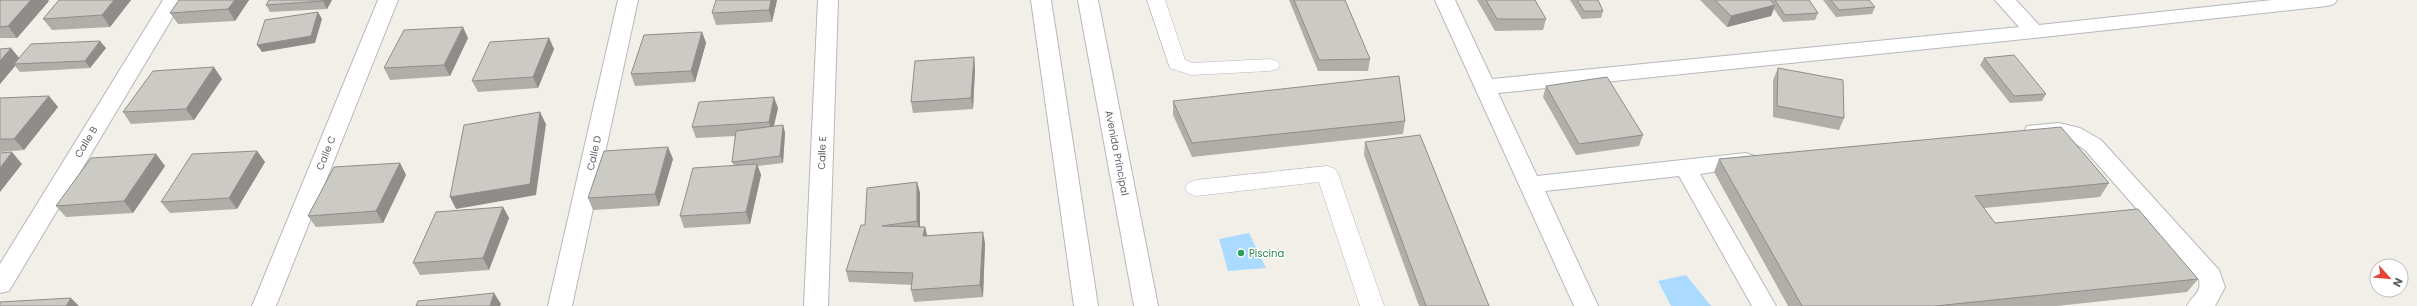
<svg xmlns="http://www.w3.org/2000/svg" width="2417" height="306" viewBox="0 0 2417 306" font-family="Poppins,sans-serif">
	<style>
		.water { fill: #aadaff }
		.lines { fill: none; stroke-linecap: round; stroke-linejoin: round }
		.service-casing { stroke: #b5b8bc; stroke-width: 1 }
		.minor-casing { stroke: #b5b8bc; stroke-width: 2 }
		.service { fill: #fff; fill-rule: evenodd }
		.minor { fill: #fff; fill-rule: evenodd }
		.wall { fill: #afaea9 }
		.shaded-wall { fill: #8f8d8a }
		.building { fill: #cccac5; stroke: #8f8d8a }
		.leisure-dot { fill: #2e9e5b; stroke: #fff; stroke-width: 1.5 }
		.labels { text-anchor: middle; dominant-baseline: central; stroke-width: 3; stroke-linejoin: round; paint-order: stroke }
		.street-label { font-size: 10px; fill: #5f6368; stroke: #fff }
		.leisure-label { font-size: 10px; fill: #27864d; stroke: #fff; text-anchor: start }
	</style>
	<rect width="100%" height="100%" fill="#f1efe8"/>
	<path class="water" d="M1249,233L1266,268L1228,271L1219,239Z
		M1686,275L1711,306H1671L1658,281Z"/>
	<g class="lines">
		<g class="service-casing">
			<path id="service" d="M1147,0H1165L1185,60L1192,63L1270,59L1277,61L1280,65L1277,69L1270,71L1191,75L1170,68Z
				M1327,166L1335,169L1338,174L1384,306H1360L1319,182L1196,196L1188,193L1185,188L1188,183L1196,180Z"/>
		</g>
		<g class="minor-casing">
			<path id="minor" d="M163,0H183L9,291L0,293V264Z
				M378,0H398L276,306H252Z
				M618,0H638L572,306H548Z
				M818,0H838L828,306H804Z
				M1031,0H1051L1098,306H1074Z
				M1078,0H1098L1158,306H1134Z
				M1435,0H1455L1492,79L2019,27L1995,0H2016L2039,25L2272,0H2337L2334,4L2327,6L2034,38L1498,93L1537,176L1746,153L1754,156L1757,161L1754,166L1700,174L1776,306H1752L1679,176L1545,191L1598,306H1574Z
				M2059,123L2080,128L2101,140L2219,270L2225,287L2215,306H2187C2192,295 2202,293 2199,280L2085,150C2060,131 2052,143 2027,136L2024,131L2027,126Z"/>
		</g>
		<use href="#service" class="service"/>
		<use href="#minor" class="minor"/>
	</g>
	<path class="wall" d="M0,0H47L49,1L17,38H0Z
		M59,0H131L110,27L52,30L43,19Z
		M179,0H249L235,21L178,24L170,13Z
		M332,0L327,9L270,12L266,5Z
		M777,0L772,22L716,25L712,13Z
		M1289,0H1345L1370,59L1368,71H1318Z
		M1477,0H1535L1546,19L1543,30L1495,31Z
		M1570,0H1598L1603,11L1601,18L1582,19Z
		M1700,0H1809L1818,13L1815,20L1783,22L1774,9L1771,16L1727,27Z
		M1823,0H1869L1875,7L1872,14L1836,17Z
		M702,32L706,43L695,82L635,86L631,74Z
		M468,38L450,76L390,80L384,68Z
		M549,38L554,49L538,88L478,92L472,81Z
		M106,48L90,68L20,72L15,66L0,84V49L19,58Z
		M974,57L975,69L973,109L913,113L911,102Z
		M1984,58L2046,94L2042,101L2010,103L1980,65Z
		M1778,68L1844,118L1839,130L1773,117V80Z
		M222,79L194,120L131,124L123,112Z
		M1546,86L1643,135L1639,146L1576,155L1543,97Z
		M49,96L58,107L24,150L0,152V98Z
		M1173,101L1405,121L1403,134L1192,157L1173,115Z
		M778,108L774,126L783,125L785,133L783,163L758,166L761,175L750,224L684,228L680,216L734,165L732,162L735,136L696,138L692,127Z
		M1365,142L1489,306H1419L1364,155Z
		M257,151L265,162L237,209L170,213L161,202Z
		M156,154L165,166L133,213L66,217L56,206Z
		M673,159L659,206L593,210L588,198Z
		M1719,159L2109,183L2100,197L1984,208L1995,223L2198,279L2187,292L2057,306H1788L1714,172Z
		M400,163L406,175L383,223L316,227L308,216Z
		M917,182L920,193V227H925L927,236L985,243L983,297L914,302L911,290L912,285L849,282L846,271L865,225Z
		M503,207L509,218L489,270L420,275L413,263Z"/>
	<path class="shaded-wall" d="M31,0H47L49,1L17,38L8,26Z
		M114,0H131L110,27L102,15Z
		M235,0H249L235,21L228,9Z
		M324,0H332L327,9L323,1Z
		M771,0H777L772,22L769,10Z
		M1775,5L1771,16L1727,27L1731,16Z
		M318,12L322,19L315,43L262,52L257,45Z
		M463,27L468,38L450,76L444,65Z
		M702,32L706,43L695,82L691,71Z
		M549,38L554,49L538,88L533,77Z
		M100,41L106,48L90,68L85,61Z
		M11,48L21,60L14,64L15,66L0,84V61Z
		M974,57L975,69L973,109L971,98Z
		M214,67L222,79L194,120L186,109Z
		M49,96L58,107L24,150L14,139Z
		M774,97L778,108L772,133L769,122Z
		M540,112L546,124L536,195L456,209L450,197Z
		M783,125L785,133L783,163L780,156Z
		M668,147L673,159L659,206L655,194Z
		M257,151L265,162L237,209L229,198Z
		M12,152L22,164L0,192V168Z
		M156,154L165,166L133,213L124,201Z
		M400,163L406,175L383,223L376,211Z
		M757,164L761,175L750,224L746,212Z
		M917,182L920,193V232L917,221Z
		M503,207L509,218L489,270L483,258Z
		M925,227L928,239L923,236Z
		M983,232L985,243L983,297L980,285Z
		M494,293L501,304L500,306H490Z
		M71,298L79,306H66Z"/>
	<path class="building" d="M0,0H31L8,26L0,27Z
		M59,0H114L102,15L43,19Z
		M179,0H235L228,9L170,13Z
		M269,0H324L323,1L266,5Z
		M716,0H771L769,10L712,13Z
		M1294,0H1345L1370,59L1319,60Z
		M1486,0H1535L1546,19H1497Z
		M1577,0H1598L1603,11H1584Z
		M1715,0H1770L1775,5L1731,16Z
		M1775,0H1809L1818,13L1785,15Z
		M1831,0H1869L1875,7L1839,10Z
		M318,12L311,36L257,45L265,20Z
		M463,27L444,65L384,68L404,30Z
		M702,32L691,71L631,74L644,35Z
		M549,38L533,77L472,81L490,42Z
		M100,41L85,61L14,64L31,44Z
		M11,48L0,61V49Z
		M2014,55L2046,94L2014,96L1984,58Z
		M974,57L971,98L911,102L915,61Z
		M214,67L186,109L123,112L153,71Z
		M1778,68L1843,80L1844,118L1777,106Z
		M1399,76L1405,121L1192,143L1173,101Z
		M1607,77L1643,135L1579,144L1546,86Z
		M49,96L14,139H0V98Z
		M774,97L769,122L692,127L699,102Z
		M540,112L530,184L450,197L464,125Z
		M783,125L780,156L732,162L736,131Z
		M2061,127L2109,183L1975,196L1995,223L2138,209L2198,279L1935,306H1802L1719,159Z
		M1420,135L1489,306H1426L1365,142Z
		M668,147L655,194L588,198L604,151Z
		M257,151L229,198L161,202L192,154Z
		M12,152L0,168V153Z
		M156,154L124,201L56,206L91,158Z
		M400,163L376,211L308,216L334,167Z
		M757,164L746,212L680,216L693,168Z
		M917,182V221L882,226L925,227L923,236L983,232L980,285L911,290L913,273L846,271L861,225H865L867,188Z
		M503,207L483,258L413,263L436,212Z
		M494,293L490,306H416L418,301Z
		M71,298L66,306H0V302Z"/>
	<circle class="leisure-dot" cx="1241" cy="253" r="4"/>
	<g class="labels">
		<g class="street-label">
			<text transform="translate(86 142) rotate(-59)">Calle B</text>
			<text transform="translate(326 153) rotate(-68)">Calle C</text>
			<text transform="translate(594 153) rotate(-77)">Calle D</text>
			<text transform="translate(822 153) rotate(-88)">Calle E</text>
			<text transform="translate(1117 153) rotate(79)">Avenida Principal</text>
		</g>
		<g class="leisure-label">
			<text x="1249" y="253">Piscina</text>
		</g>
	</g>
	<g transform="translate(2389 278) rotate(117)"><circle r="19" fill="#ffffff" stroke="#bfc1c3"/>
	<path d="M0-3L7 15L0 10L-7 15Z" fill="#ea4335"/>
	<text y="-6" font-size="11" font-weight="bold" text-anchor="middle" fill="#5f6368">N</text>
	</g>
</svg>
